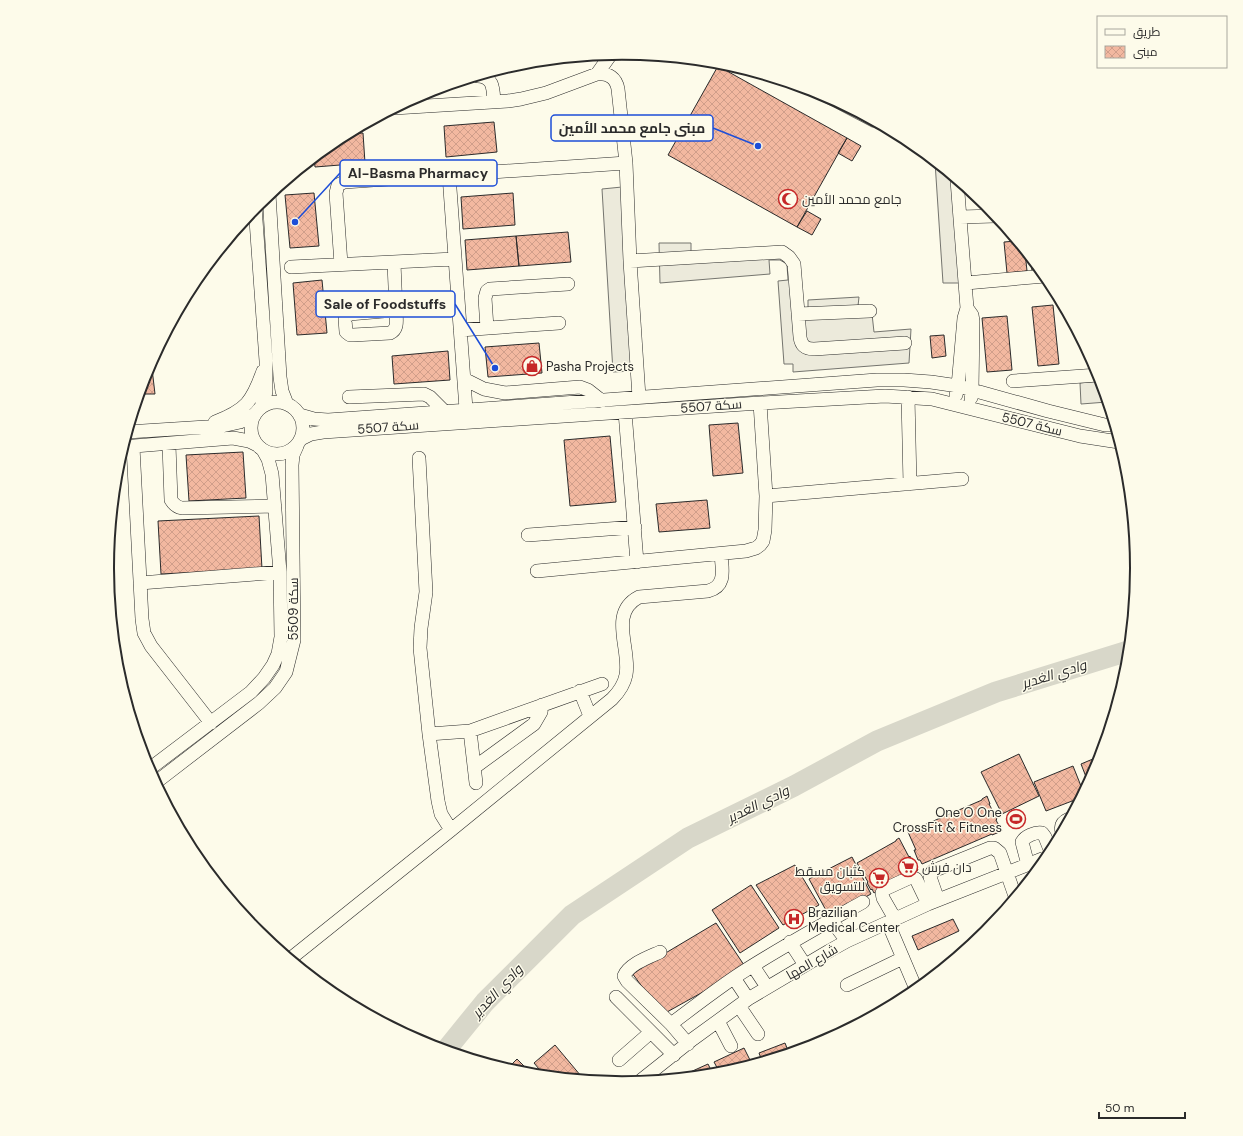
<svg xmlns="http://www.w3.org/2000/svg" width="1243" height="1136" viewBox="0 0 1243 1136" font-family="'DM Sans',Cairo,sans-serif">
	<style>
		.parking { fill: #eceadb; stroke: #74746e }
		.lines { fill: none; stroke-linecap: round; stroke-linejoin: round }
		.river { stroke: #d8d7c9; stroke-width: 21 }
		.building { fill: url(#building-cross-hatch); stroke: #2b2b2b }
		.minor-casing { stroke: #2b2b2b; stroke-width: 14 }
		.minor { stroke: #fdfbea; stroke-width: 13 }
		.labels { text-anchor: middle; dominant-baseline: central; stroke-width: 3; stroke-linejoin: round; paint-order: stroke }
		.poi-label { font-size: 13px; fill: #2b2b2b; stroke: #fdfbea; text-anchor: start }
		.street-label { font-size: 13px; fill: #2b2b2b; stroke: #fdfbea }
		.water-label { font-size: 14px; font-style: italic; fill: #2b2b2b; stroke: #fdfbea }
		.rim { fill: none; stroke: #2b2b2b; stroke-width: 2 }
		.leader { fill: none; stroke: #1d4ed8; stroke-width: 1.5 }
		.callout-dot { fill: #1d4ed8; stroke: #fdfbea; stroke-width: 1.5 }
		.callout { fill: #fdfbea; stroke: #1d4ed8; stroke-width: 1.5 }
		.callout-label { font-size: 14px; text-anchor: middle; font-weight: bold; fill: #2b2b2b }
	</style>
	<defs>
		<pattern id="building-cross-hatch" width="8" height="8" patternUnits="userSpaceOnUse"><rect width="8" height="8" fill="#f2b8a0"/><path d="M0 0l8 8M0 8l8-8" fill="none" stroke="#d09e8a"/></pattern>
	</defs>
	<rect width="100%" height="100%" fill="#fdfbea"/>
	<path class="parking" d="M786,82L819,92L882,126L872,127Z
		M935,162L957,181L966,283H943Z
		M622,187L633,371L613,372L602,189Z
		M659,243H691V254L784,250L804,310L808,309V300L859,297L858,306L871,305L874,332L911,329L909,363L793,372V364H784L779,295L778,281L788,280L787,265L785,263L780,260H769L770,274L660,283Z
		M1100,381L1107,402L1081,404L1080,383Z"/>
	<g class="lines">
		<path class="river" d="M446,1050L485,1002L572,915L688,838L794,786L877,741L996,692L1128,651"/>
	</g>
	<path class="building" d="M718,66L847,138L797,227L668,155Z
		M494,122L497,152L446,157L444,126Z
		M363,133L365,163L315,167L314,157L336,140L346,134Z
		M847,138L861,146L852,161L838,153Z
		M314,193L319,246L290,248L285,195Z
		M513,193L515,225L463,229L461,197Z
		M807,211L821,219L812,235L797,227Z
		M568,232L571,262L519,266L516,236Z
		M516,236L519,266L467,270L465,240Z
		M1016,241L1025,252L1027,271L1007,273L1004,242Z
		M1031,259L1040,270L1032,271Z
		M322,280L327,333L297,335L293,283Z
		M1053,305L1059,364L1038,366L1032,307Z
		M1007,316L1012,370L987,372L982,318Z
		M944,335L946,356L932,358L930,336Z
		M539,343L542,373L488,377L485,347Z
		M448,351L450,380L394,384L392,356Z
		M151,360L155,394H139L146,371Z
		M738,423L743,473L713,476L709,425Z
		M610,436L616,502L570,506L564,440Z
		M243,452L246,498L189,501L186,455Z
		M707,500L710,528L659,532L656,504Z
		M259,516L262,569L161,574L158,521Z
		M1019,754L1039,796L1002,814L981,772Z
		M1100,756L1097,765L1088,782L1081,764Z
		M1073,766L1083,791L1080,798L1046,811L1034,782Z
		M987,796L990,804H989L997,819L996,820L998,824H999L1002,831L992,835V834L922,864L920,860H918L914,850H916L908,832L982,800V799Z
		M899,838L909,857L910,856L912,864L914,863L918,870L908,875L907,874L874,893L872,889L871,890L867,883L868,882L857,863L896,841V840Z
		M852,857L871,894L829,916L809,879Z
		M795,865L819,905L783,925L756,885Z
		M751,885L779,928L740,953L712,910Z
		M953,919L959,931L918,950L912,936Z
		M716,923L746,968L667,1012L643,988L632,973Z
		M888,1007L864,1019L863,1017Z
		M785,1043L789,1053L762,1061L759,1053Z
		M555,1045L581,1076L578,1079L544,1075L534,1063Z
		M744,1048L752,1064L720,1073L714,1062Z
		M517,1059L532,1074L521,1073L507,1069Z
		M708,1064L713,1074L677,1078Z"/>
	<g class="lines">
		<g class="minor-casing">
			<path id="minor" d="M597,74L609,57L612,54
				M478,76C494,77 493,89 494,102
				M394,108L508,101L521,99L546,93L597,74C609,73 616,78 618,89L626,163L630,261L639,397
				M449,175L466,409
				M269,194L280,377L282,391L287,404
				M255,206L266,361V392L261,407
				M960,217L995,216
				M630,261L782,252L789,257L794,264L800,337C801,345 805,349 814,349L905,343
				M394,263L396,310
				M341,264L336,193L338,185L344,182L626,163
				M291,267L454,259
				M966,283L1045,276
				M967,308L972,315L973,321L972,390L971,398
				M396,310C396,319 399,329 390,333L353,335H350L346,332L345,319L349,314Z
				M798,314L870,311
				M487,328L485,298L487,291L490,289L568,284
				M460,330L559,323
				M464,379L484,389L505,393L580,387L588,390L602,401
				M1013,381L1098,375
				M956,395L958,386L964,318L967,308L957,180
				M349,397L424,394L430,397L444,411
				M908,397L910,484
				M251 428a26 26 0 1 1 52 0a26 26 0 1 1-52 0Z
				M625,412L637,562
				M300,415L314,419L328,420C511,406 694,395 877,380H904L931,382L958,386L1048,411L1105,425H1114
				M215,422C246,410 252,402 263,371
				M127,432L222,426L240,422L255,414
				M301,439L311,434L323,432L760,403L885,396L932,399L1080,436L1119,442
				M169,445L171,500C174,505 177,507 182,508L275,506
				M122,447L233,438L249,441L257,445
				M133,447L142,619L144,633L151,646L211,723
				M419,458L426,592L421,628L420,648L429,734L438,801L441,814L451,830
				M766,496L962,479
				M528,535L635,527
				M537,571L746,551L756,548L760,545L763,541L765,530L766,496L760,403
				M140,583L280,572
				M580,691L590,716
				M470,731L476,783
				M429,734L470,731L602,684
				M475,767L534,724L541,712L542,705
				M148,770L251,692L264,678L273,665L278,654L281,637L280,572L272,474L268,459L263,450
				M155,783L259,703L275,688L286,672L294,640L292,465L293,455L297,446
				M1062,832C1060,825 1062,822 1069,819
				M1028,865L1022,842C1025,836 1035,832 1042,833L1045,837L1051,852
				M938,900L930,877L931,874L933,871L990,848H994L1000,853L1015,896
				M895,919L883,898L882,893L885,889L909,878L912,877L916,879L928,904
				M831,920L847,941
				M888,923L916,989
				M790,942L805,965
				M660,952C649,957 629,964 624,976L627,981L671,1024L688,1044
				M290,959L451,830L612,699C619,692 624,685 626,675C631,649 608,613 639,597L708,591C727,586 722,569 721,554
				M753,966L767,987
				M734,978L748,999
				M847,985L903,958
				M616,997L674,1055
				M739,1006L758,1034
				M718,1021L731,1046
				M671,1024C692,1008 713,992 735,977C776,950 820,926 863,902
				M619,1060L651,1032
				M640,1081L693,1039L748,999L829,951L847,941L928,904L1047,857"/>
		</g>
		<use href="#minor" class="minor"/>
	</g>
	<defs>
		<g id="mosque-ring" transform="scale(1)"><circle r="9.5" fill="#fdfbea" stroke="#c62828" stroke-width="1.5"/><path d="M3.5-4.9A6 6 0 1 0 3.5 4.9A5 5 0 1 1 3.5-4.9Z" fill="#c62828"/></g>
		<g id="shop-ring" transform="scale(1)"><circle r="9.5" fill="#fdfbea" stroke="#c62828" stroke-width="1.5"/><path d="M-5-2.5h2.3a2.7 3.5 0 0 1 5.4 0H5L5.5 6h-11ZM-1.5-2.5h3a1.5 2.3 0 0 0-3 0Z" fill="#c62828"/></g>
		<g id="stadium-ring" transform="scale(1)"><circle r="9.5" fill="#fdfbea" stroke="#c62828" stroke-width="1.5"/><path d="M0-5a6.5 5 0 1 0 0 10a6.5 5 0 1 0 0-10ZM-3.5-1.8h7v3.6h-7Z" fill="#c62828"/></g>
		<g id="supermarket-ring" transform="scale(1)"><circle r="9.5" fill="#fdfbea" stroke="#c62828" stroke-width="1.5"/><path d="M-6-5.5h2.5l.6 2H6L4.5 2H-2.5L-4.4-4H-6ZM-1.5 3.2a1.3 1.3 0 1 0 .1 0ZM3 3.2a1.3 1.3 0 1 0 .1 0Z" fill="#c62828"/></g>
		<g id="hospital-ring" transform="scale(1)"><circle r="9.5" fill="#fdfbea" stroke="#c62828" stroke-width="1.5"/><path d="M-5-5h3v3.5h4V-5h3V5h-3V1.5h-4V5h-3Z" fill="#c62828"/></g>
	</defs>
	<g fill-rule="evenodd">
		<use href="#mosque-ring" x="788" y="199"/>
		<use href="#shop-ring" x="532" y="366"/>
		<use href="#stadium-ring" x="1016" y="819"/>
		<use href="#supermarket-ring" x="908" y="867"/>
		<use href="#supermarket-ring" x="879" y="878"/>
		<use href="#hospital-ring" x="794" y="919"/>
	</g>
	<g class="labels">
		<g class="poi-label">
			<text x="802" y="199">جامع محمد الأمين</text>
			<text x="546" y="366">Pasha Projects</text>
			<text x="1002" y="812" text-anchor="end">One O One<tspan x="1002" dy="15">CrossFit &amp; Fitness</tspan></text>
			<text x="922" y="867">دان فرش</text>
			<text x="865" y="871" text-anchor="end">كثبان مسقط<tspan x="865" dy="15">للتسويق</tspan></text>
			<text x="808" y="912">Brazilian<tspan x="808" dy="15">Medical Center</tspan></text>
		</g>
		<g class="street-label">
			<text transform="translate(711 406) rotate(-4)">سكة 5507</text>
			<text transform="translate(1032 424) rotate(14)">سكة 5507</text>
			<text transform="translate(388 427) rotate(-4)">سكة 5507</text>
			<text transform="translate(293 609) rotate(-90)">سكة 5509</text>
			<text transform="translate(812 962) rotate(-30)">شارع المها</text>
		</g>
		<g class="water-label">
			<text transform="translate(1054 674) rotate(-17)">وادي الغدير</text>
			<text transform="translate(758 804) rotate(-26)">وادي الغدير</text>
			<text transform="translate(497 991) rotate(-47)">وادي الغدير</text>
		</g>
	</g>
	<path d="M0 0H1243V1136H0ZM114 568a508 508 0 1 1 1016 0a508 508 0 1 1-1016 0Z" fill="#fdfbea" fill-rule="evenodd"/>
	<path class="rim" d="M114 568a508 508 0 1 1 1016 0a508 508 0 1 1-1016 0Z"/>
	<path class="leader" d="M758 146L713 128M295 222L340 173M495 368L455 304"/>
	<g class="callout-dot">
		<circle cx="758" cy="146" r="4"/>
		<circle cx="295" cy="222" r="4"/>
		<circle cx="495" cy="368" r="4"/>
	</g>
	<g class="callout">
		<rect x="551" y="115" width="162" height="26" rx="4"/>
		<rect x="340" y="160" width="157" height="26" rx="4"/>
		<rect x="316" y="291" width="139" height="26" rx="4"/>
	</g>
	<g class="callout-label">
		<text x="632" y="133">مبنى جامع محمد الأمين</text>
		<text x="418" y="178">Al-Basma Pharmacy</text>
		<text x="385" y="309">Sale of Foodstuffs</text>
	</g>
	<rect x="1097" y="16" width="130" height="52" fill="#fdfbea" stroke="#a9a89e"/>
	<rect x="1105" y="29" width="20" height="6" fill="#fdfbea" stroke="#a9a89e"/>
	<text x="1133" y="36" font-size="12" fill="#2b2b2b">طريق</text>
	<rect x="1105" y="46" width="20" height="12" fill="url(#building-cross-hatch)" stroke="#a9a89e"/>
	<text x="1133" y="56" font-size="12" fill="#2b2b2b">مبنى</text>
	<path d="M1099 1112v6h86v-6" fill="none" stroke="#2b2b2b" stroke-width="2"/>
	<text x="1105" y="1112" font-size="12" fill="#2b2b2b" stroke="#fdfbea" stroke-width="3" paint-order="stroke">50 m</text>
</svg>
